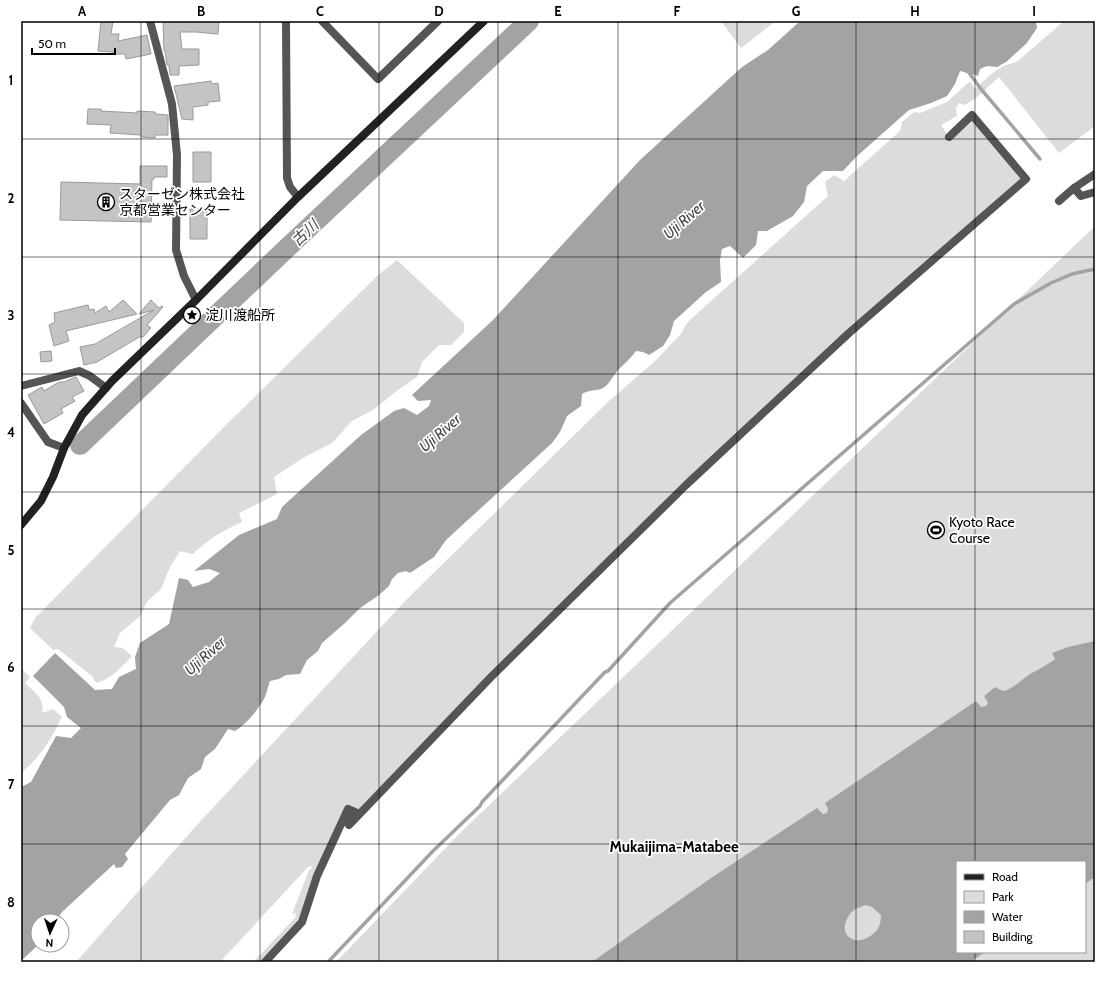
<svg xmlns="http://www.w3.org/2000/svg" width="1116" height="983" viewBox="0 0 1116 983" font-family="Cabin,'Noto Sans JP',sans-serif">
	<style>
		.green { fill: #dcdcdc; fill-rule: evenodd }
		.water { fill: #a3a3a3; fill-rule: evenodd }
		.lines { fill: none; stroke-linecap: round; stroke-linejoin: round }
		.stream { stroke: #a3a3a3; stroke-width: 3.5 }
		.river { stroke: #a3a3a3; stroke-width: 20 }
		.building { fill: #c4c4c4; stroke: #999 }
		.street { stroke: #555; stroke-width: 8 }
		.secondary { stroke: #222; stroke-width: 8 }
		.grid { fill: none; stroke: #000; stroke-width: 1; stroke-opacity: 0.55 }
		.labels { text-anchor: middle; dominant-baseline: central; stroke-width: 3.5; stroke-linejoin: round; paint-order: stroke }
		.poi-label { font-size: 14px; fill: #000; stroke: #fff; text-anchor: start }
		.water-label { font-size: 15px; font-style: italic; fill: #444; stroke: #fff }
		.neighbourhood-label { font-size: 15px; font-weight: bold; fill: #000; stroke: #fff }
		.neatline { fill: none; stroke: #000; stroke-width: 1.5 }
		.grid-label { font-size: 13px; text-anchor: middle; font-weight: bold; fill: #000 }
	</style>
	<rect width="100%" height="100%" fill="#fff"/>
	<path class="green" d="M721,21H776L741,48Z
		M1064,21H1095V126L1059,153L999,77L976,98L965,105L959,103L956,108L957,116L941,125L948,136L972,115L1026,179L849,333L686,485L349,825L347,810L302,922L265,962H253L295,918L296,913L292,914L309,870L312,868L311,866L308,867L220,962H76L196,826L408,598L609,401L654,362L681,334L685,326L691,319L828,196L825,182L834,175L844,181L900,131L902,122L914,112L920,113L947,102L970,81L975,89C983,82 991,73 1000,68C1006,64 1013,64 1019,60Z
		M1095,226V962H336L460,833ZM957,862H1085V952H957Z
		M397,260L464,323V332L451,345H439L422,362L417,377L398,390L373,410L352,421L332,443L303,458L274,477L277,494L239,513L242,522C222,531 208,539 193,554L180,551L170,567L161,589L147,602L140,616L120,633L114,647L123,648L132,656C122,667 111,679 96,683L92,676L58,649L53,650L30,628L35,618L225,426L376,277Z
		M21,668L30,677L25,683C35,693 45,698 42,713L53,709L62,717C51,739 41,757 21,773Z"/>
	<path class="water" d="M809,21H1036L1037,28L1027,43L1006,62L997,67L987,66L980,69L978,76L960,71L955,84L947,96L931,103L909,110L856,157L843,171H823L807,186L804,202L793,216L767,231H758L756,245L743,258L730,246L722,249L720,260L721,282L706,292L674,321L670,335L663,346L649,355L643,352L636,351C631,358 625,363 619,369C613,375 610,384 603,388C598,391 590,389 582,394L581,406L567,416L560,432L552,443L446,540L434,557L410,573L406,571L398,573L392,579L389,586L379,595L360,608L345,623L322,643L318,651L307,660L300,674L286,675L279,679L270,681C268,686 267,692 265,697C259,709 246,724 235,731L228,729L215,749L205,757L201,769L188,778L179,795L170,800L125,854L128,859L122,867L116,868L114,864L62,912L56,921H38V945L21,961V787L31,782L56,736L71,738L81,728L67,717L64,707L33,676L55,653L95,690L112,689L119,677L136,669L135,657L140,643L169,624L179,578L188,580L193,587L209,582L220,573L209,569L194,571L239,535L277,519L282,507L361,435L394,411L404,408L417,415L429,406L431,400L418,401L412,395L493,320L640,160L742,67L768,50L798,23Z
		M1095,641V877L1085,884V862H957V952H985L970,962H592L711,878L817,808L823,814L827,813L828,809L825,803L976,701L981,707L986,706L988,703L984,696L995,687L1003,691C1013,689 1021,680 1030,674C1039,669 1047,665 1055,659L1052,653L1068,647ZM866,905L872,907L881,915C881,920 880,926 877,930C871,937 860,943 852,939C839,933 846,916 854,910C858,908 862,906 866,905Z"/>
	<g class="lines">
		<path class="stream" d="M967,70L981,89L1040,159
			M328,962L433,851L480,806L482,802L605,672L608,671L670,603L1014,304L1051,283L1072,274L1095,269"/>
		<path class="river" d="M80,445L287,248L529,21"/>
	</g>
	<path class="building" d="M101,21H113L111,34H119L118,41L147,35L151,54L126,59L125,54H113V52L98,51Z
		M163,21H185V22L219,21L218,34L196,32H180L182,49H199V65L179,66V75H170L169,65H167L165,51H164Z
		M211,81L212,84L218,83L220,101L208,102V105L193,107V120L182,119L174,86Z
		M88,109H101V111L137,113V111L155,112V114L168,115V135H155V138L141,137V135L110,133L111,125L87,124Z
		M193,152H211V182H193Z
		M140,166H167V177H154V179H152L151,222L60,220L61,182L140,184Z
		M190,209H207V239H190Z
		M123,300L137,314L66,331L69,341L54,346L49,325L55,322L54,313L88,305L89,310L94,309L95,313L106,306L109,312Z
		M151,300L159,308L162,306L163,307L147,325L151,328L142,338L141,336L97,362L84,365L80,347L95,344L154,310L139,314Z
		M51,351L52,361L41,362L40,352Z
		M76,377L84,391L72,397L75,401L61,409L63,413L44,424L28,395L42,387L44,391L59,382H64Z"/>
	<g class="lines">
		<path class="street" d="M150,21L172,104L177,155L176,250L184,276L196,300
			M286,21L287,178L290,187L298,197
			M322,21L378,79L438,21
			M1074,188L1081,196L1095,192
			M1059,201L1074,188L1095,174
			M21,386L79,371L90,376L106,388
			M21,403L48,442L64,448
			M265,962L302,922L317,876L348,809L355,812L349,825L492,676L686,485L849,333L1026,179L972,115L949,137"/>
		<path class="secondary" d="M21,525L41,501L53,477L64,448L82,415L112,381L196,300L298,197L484,21"/>
	</g>
	<path class="grid" d="M141,21V962M260,21V962M379,21V962M498,21V962M618,21V962M737,21V962M856,21V962M975,21V862M21,139H1095M21,257H1095M21,374H1095M21,492H1095M21,609H1095M21,726H1095M21,844H1095M975,952V962"/>
	<defs>
		<g id="building-ring" transform="scale(0.9)"><circle r="9.5" fill="#fff" stroke="#000" stroke-width="1.5"/><path d="M-4-6H4V6H1V3H-1V6H-4ZM-2.5-4.3h1.7v1.8h-1.7ZM.8-4.3h1.7v1.8H.8ZM-2.5-1h1.7V.8h-1.7ZM.8-1h1.7V.8H.8Z" fill="#000"/></g>
		<g id="sight-ring" transform="scale(0.9)"><circle r="9.5" fill="#fff" stroke="#000" stroke-width="1.5"/><path d="M0-6L1.8-2.2L6-1.7L2.9 1.2L3.7 5.4L0 3.3L-3.7 5.4L-2.9 1.2L-6-1.7L-1.8-2.2Z" fill="#000"/></g>
		<g id="stadium-ring" transform="scale(0.9)"><circle r="9.5" fill="#fff" stroke="#000" stroke-width="1.5"/><path d="M0-5a6.5 5 0 1 0 0 10a6.5 5 0 1 0 0-10ZM-3.5-1.8h7v3.6h-7Z" fill="#000"/></g>
	</defs>
	<g fill-rule="evenodd">
		<use href="#building-ring" x="106" y="202"/>
		<use href="#sight-ring" x="192" y="315"/>
		<use href="#stadium-ring" x="936" y="530"/>
	</g>
	<g class="labels">
		<g class="poi-label">
			<text x="119" y="194">スターゼン株式会社<tspan x="119" dy="16">京都営業センター</tspan></text>
			<text x="205" y="315">淀川渡船所</text>
			<text x="949" y="522">Kyoto Race<tspan x="949" dy="16">Course</tspan></text>
		</g>
		<g class="water-label">
			<text transform="translate(684 220) rotate(-41)">Uji River</text>
			<text transform="translate(305 233) rotate(-43)">古川</text>
			<text transform="translate(440 433) rotate(-41)">Uji River</text>
			<text transform="translate(205 656) rotate(-42)">Uji River</text>
		</g>
		<g class="neighbourhood-label">
			<text x="674" y="847">Mukaijima-Matabee</text>
		</g>
	</g>
	<rect width="1116" height="983" fill="none" stroke="#ffffff" stroke-width="44"/>
	<rect x="956" y="861" width="130" height="92" fill="#ffffff" stroke="#999999"/>
	<rect x="964" y="874" width="20" height="6" fill="#222222" stroke="#999999"/>
	<text x="992" y="881" font-size="12" fill="#000000">Road</text>
	<rect x="964" y="891" width="20" height="12" fill="#dcdcdc" stroke="#999999"/>
	<text x="992" y="901" font-size="12" fill="#000000">Park</text>
	<rect x="964" y="911" width="20" height="12" fill="#a3a3a3" stroke="#999999"/>
	<text x="992" y="921" font-size="12" fill="#000000">Water</text>
	<rect x="964" y="931" width="20" height="12" fill="#c4c4c4" stroke="#999999"/>
	<text x="992" y="941" font-size="12" fill="#000000">Building</text>
	<g transform="translate(50 933) rotate(183)"><circle r="19" fill="#ffffff" stroke="#999999"/>
	<path d="M0-3L7 15L0 10L-7 15Z" fill="#000000"/>
	<text y="-6" font-size="11" font-weight="bold" text-anchor="middle" fill="#000000">N</text>
	</g>
	<path d="M32 48v6h83v-6" fill="none" stroke="#000000" stroke-width="2"/>
	<text x="38" y="48" font-size="12" fill="#000000" stroke="#ffffff" stroke-width="3" paint-order="stroke">50 m</text>
	<rect x="22" y="22" width="1072" height="939" class="neatline"/>
	<g class="grid-label">
		<text x="82" y="16">A</text>
		<text x="201" y="16">B</text>
		<text x="320" y="16">C</text>
		<text x="439" y="16">D</text>
		<text x="558" y="16">E</text>
		<text x="677" y="16">F</text>
		<text x="796" y="16">G</text>
		<text x="915" y="16">H</text>
		<text x="1034" y="16">I</text>
		<text x="11" y="85">1</text>
		<text x="11" y="203">2</text>
		<text x="11" y="320">3</text>
		<text x="11" y="437">4</text>
		<text x="11" y="555">5</text>
		<text x="11" y="672">6</text>
		<text x="11" y="789">7</text>
		<text x="11" y="907">8</text>
	</g>
</svg>
